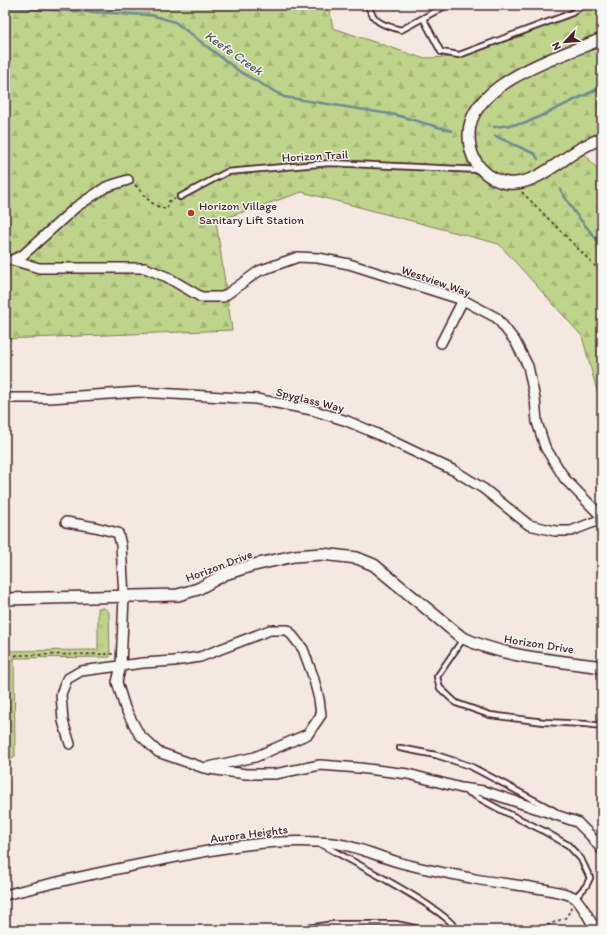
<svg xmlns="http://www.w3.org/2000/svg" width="607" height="935" viewBox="0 0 607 935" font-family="Itim,sans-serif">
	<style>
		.forest { fill: url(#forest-firs); stroke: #847a5a }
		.park { fill: url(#park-tufts); stroke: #847a5a }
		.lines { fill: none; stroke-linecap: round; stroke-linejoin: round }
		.stream { stroke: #6c8c95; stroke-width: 2.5 }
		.service-casing { stroke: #4a1f2b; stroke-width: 8 }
		.minor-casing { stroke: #4a1f2b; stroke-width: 12 }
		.tertiary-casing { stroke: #4a1f2b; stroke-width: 14 }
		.path { stroke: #4a1f2b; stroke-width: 1.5; stroke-dasharray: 3 3; stroke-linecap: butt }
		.service { stroke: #f6f6f2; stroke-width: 4.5 }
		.minor { stroke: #f6f6f2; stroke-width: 9 }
		.tertiary { stroke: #f6f6f2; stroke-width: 11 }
		.poi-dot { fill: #c8321e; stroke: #f6f6f2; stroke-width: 1.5 }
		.labels { text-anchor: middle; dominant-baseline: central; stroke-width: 3; stroke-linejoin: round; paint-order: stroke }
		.street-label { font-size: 12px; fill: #4a1f2b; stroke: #f6f6f2 }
		.poi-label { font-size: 12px; fill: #4a1f2b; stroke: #f6f6f2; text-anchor: start }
		.water-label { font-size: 13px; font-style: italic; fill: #5b5660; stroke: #f6f6f2 }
	</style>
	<defs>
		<pattern id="forest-firs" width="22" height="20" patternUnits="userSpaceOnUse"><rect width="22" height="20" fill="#bed48a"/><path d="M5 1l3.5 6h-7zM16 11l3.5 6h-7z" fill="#a5b677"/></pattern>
		<pattern id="park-tufts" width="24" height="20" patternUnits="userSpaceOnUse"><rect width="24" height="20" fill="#bed48a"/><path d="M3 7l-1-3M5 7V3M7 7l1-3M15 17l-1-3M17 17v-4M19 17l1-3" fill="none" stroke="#a5b677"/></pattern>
	</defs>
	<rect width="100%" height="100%" fill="#f3e9e0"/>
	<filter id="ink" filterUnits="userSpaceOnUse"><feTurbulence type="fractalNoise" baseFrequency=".025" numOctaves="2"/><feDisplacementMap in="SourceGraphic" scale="8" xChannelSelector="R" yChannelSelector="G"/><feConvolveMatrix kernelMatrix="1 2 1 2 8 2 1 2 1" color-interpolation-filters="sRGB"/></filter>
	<g filter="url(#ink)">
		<path class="forest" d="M5,5H328L333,28L422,58L459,57L573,16L587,5H602V142L581,149L602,175V409L582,336L499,244L302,192L216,221L232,330L5,339Z"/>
		<path class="park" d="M98,608H104L109,612L110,657L14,658L15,756L5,762V651L98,650Z"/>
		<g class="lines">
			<path class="stream" d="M5,9L11,8L151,15L175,22L239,71L284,97L396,115L452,131
				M494,127L526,123L602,87
				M495,136L535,154L538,159
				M560,189L575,213L602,246"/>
			<g class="service-casing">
				<path id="service" d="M368,5C374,24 384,25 401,30L447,5
					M423,18L441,52L459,55L572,13L583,5
					M180,197L227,172L330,163L480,170
					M463,639L437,677L440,688L456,703L490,715L544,722L586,724L602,726
					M400,748L436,755L470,766L555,811
					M466,791L499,809L542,830L568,845L581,859L590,878L586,886L575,898
					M321,844C342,856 452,912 456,930
					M294,930L334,924H396L424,930"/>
			</g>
			<g class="minor-casing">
				<path id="minor" d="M128,180L106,187L76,207L23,255L12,260L39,268H145L167,277L201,297H223L259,271L298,257L318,258L349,264L463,300L497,318L515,341L528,366L535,399L537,422L545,447L565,479L602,517
					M441,343L463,300
					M5,398H49L140,392L256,399L312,410L347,421L375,433L455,471L484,489L529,525L555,531H571L602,519
					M66,522L95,527L118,533L121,545L124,596L121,666L117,682L125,708L139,734L158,752L204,768L255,757L308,734L321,715L319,699L313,676L303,649L288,630H270L200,657L174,661L143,663L81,671L67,679L61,694L63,721L70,744
					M209,769L246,774H275L320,765L359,768L408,774L461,788L484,791L577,822L590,835L602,850
					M5,895C55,882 106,871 157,861C215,849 273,837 333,843C358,846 381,858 405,864C428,870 452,874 475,879C494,883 564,889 575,898C583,905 590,921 596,930"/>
			</g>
			<g class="tertiary-casing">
				<path id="tertiary" d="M602,39C563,55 468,83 469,135C469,146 471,155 477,164C486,176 501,185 516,183C546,180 572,147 602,139
					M5,599L178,595L198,589L225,574L250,566L294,556L322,554L357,558L374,565L461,637C505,658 555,660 602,667"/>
			</g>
			<path class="path" d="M135,185C146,196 151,207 167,209L169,201L175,199
				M522,192L602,273
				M5,676L11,657L17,655L113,654
				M5,689L9,708L5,713
				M536,930L567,917L572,905"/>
			<use href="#service" class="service"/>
			<use href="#minor" class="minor"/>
			<use href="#tertiary" class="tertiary"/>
		</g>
	</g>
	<circle class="poi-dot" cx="191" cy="213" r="4"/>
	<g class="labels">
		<g class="street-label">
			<text transform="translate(315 156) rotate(-3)">Horizon Trail</text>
			<text transform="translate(436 281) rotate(19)">Westview Way</text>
			<text transform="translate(310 400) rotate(14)">Spyglass Way</text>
			<text transform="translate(219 566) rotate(-21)">Horizon Drive</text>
			<text transform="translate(539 644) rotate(9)">Horizon Drive</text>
			<text transform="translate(249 834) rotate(-7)">Aurora Heights</text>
		</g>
		<g class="poi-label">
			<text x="199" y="206">Horizon Village<tspan x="199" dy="14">Sanitary Lift Station</tspan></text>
		</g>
		<g class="water-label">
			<text transform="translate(234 53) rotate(35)">Keefe Creek</text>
		</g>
	</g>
	<rect width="607" height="935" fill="none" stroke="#f6f6f2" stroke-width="20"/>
	<rect x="10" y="10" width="587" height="915" fill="none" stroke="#4a1f2b" stroke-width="1.5" filter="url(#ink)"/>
	<g transform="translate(565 42) rotate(244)" stroke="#f6f6f2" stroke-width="3" paint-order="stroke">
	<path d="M0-3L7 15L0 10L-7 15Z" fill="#4a1f2b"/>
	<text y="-6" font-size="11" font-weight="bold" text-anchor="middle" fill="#4a1f2b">N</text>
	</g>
</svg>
